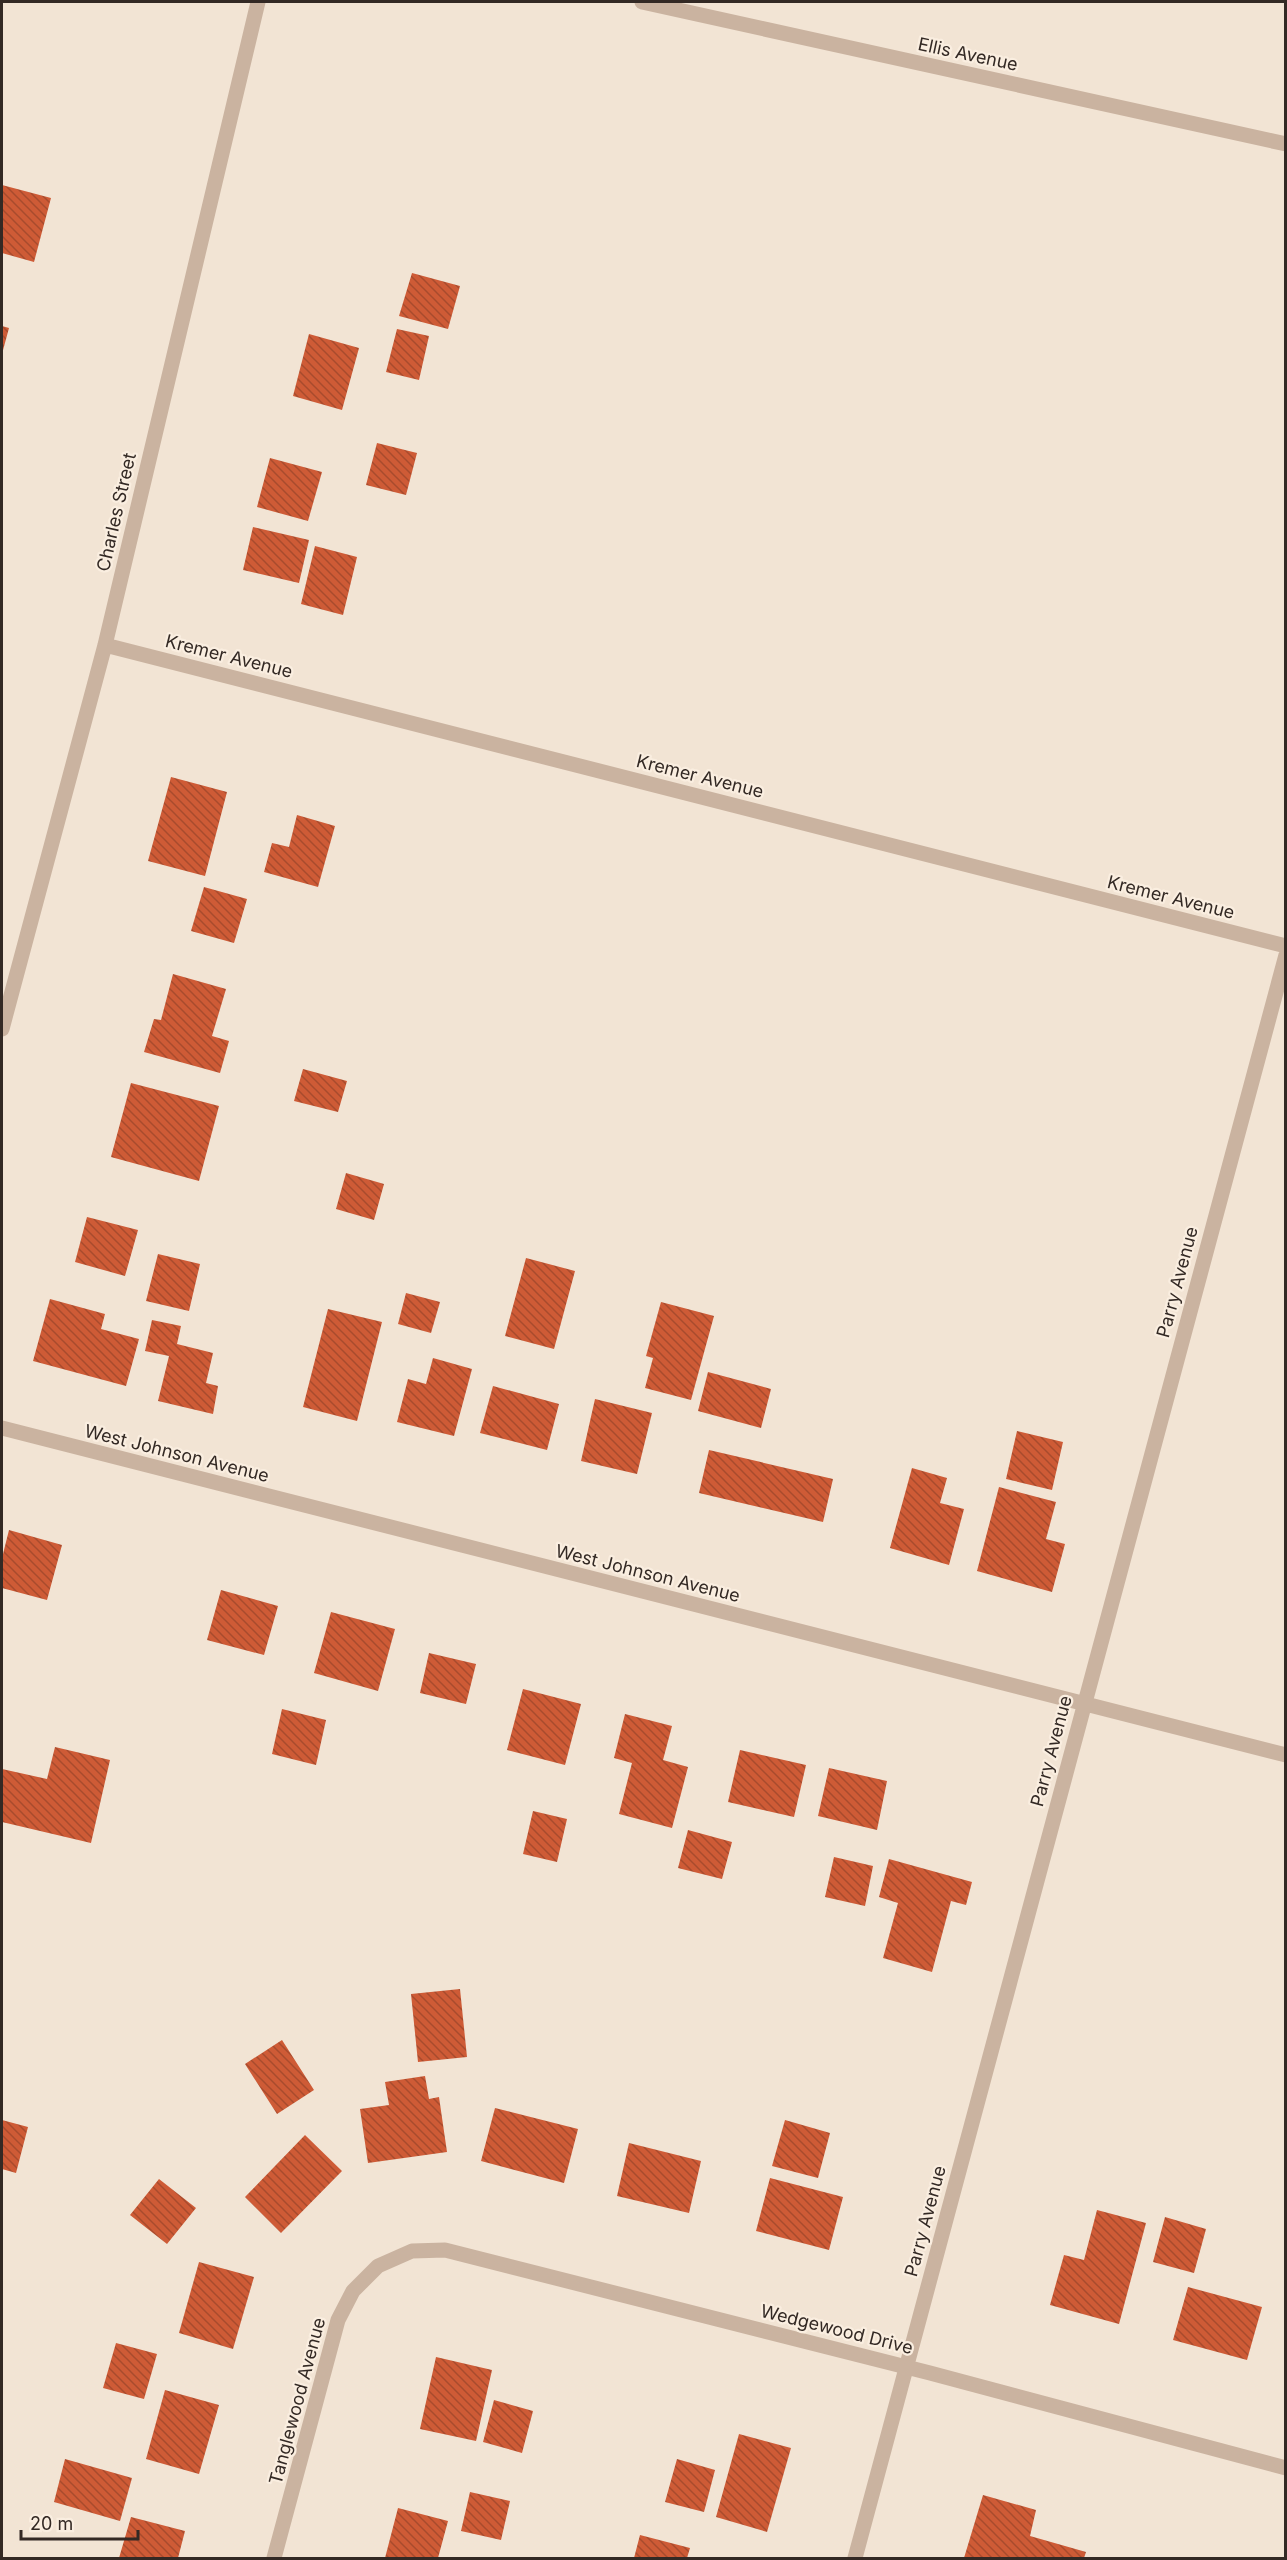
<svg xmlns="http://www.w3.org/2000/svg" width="1287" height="2560" viewBox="0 0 1287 2560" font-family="Inter,sans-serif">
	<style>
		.building { fill: url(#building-back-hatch) }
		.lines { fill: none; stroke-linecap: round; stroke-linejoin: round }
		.minor { stroke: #cab3a0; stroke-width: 15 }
		.labels { text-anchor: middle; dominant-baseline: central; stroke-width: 4.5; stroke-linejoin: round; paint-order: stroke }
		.street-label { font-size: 18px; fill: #332924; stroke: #faeee0 }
	</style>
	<defs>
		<pattern id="building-back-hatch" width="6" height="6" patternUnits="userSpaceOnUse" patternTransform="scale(1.5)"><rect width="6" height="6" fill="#ce5b36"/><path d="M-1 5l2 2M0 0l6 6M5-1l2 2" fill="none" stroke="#a84b2d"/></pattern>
	</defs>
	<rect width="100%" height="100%" fill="#f2e4d4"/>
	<path class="building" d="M2,185L51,198L34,262L2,253Z
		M412,273L460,286L448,329L399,316Z
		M2,326L9,328L2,354Z
		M397,329L429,336L419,380L386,372Z
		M309,334L359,348L342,410L293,396Z
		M377,443L417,453L406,495L366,485Z
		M270,458L322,472L308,521L257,507Z
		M253,527L309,540L299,583L243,570Z
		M315,546L357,557L343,615L301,604Z
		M171,777L227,792L205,876L148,861Z
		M297,815L335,826L318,887L264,872L272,843L289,847Z
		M204,887L247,899L234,943L191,931Z
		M173,974L226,989L212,1036L229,1041L220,1073L144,1052L154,1019L161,1020Z
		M303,1069L347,1081L338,1112L294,1101Z
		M131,1083L219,1106L199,1181L111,1157Z
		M346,1173L384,1184L374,1220L336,1209Z
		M87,1217L138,1230L125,1276L75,1262Z
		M158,1254L200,1264L189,1311L146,1301Z
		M526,1258L575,1271L554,1349L505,1336Z
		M406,1293L440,1302L431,1333L398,1324Z
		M50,1299L105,1314L101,1329L139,1339L126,1386L33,1361Z
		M661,1302L714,1316L691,1400L645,1388L653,1358L646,1356Z
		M328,1309L382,1322L357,1421L303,1407Z
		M152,1320L181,1326L177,1344L213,1353L206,1383L218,1386L213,1414L158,1401L169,1356L145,1351Z
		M433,1358L472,1369L454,1436L397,1422L408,1379L426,1384Z
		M708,1372L771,1389L761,1428L698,1411Z
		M493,1386L559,1404L547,1450L480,1433Z
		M595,1399L652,1413L637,1474L581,1461Z
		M1017,1431L1063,1442L1052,1490L1006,1479Z
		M709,1450L833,1479L823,1522L699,1493Z
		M912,1468L947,1478L940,1503L964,1509L949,1565L890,1548Z
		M999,1487L1056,1502L1046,1539L1065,1544L1052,1592L977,1571Z
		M9,1530L62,1545L47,1600L2,1588V1558Z
		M221,1590L278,1606L264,1655L207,1640Z
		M331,1612L395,1629L378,1691L314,1673Z
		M429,1653L476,1664L466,1704L420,1693Z
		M523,1689L581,1704L565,1765L507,1750Z
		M282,1709L326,1720L316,1765L272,1754Z
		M625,1714L672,1726L663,1760L688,1767L672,1828L619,1814L632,1763L614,1758Z
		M55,1747L110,1760L91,1843L2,1822V1769L47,1779Z
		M740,1750L806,1765L794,1817L728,1802Z
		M829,1768L887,1781L877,1830L818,1816Z
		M533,1811L567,1819L557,1862L523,1854Z
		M688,1830L732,1842L722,1879L678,1868Z
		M834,1857L873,1866L865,1906L825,1897Z
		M889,1859L972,1882L966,1905L951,1901L932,1972L883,1958L898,1903L879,1897Z
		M460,1989L467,2057L418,2062L411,1994Z
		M282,2040L314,2090L277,2114L245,2064Z
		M425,2076L429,2099L439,2097L447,2152L368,2163L360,2109L389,2105L385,2082Z
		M495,2108L578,2129L564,2183L481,2161Z
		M2,2120L28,2127L16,2173L2,2169Z
		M785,2120L830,2133L818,2178L772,2166Z
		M305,2135L342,2171L281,2233L245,2197Z
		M629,2143L701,2161L689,2213L617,2196Z
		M770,2178L843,2197L829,2250L756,2231Z
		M159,2179L196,2208L167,2244L130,2215Z
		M1097,2210L1146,2223L1119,2324L1050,2305L1064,2255L1084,2260Z
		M1165,2217L1206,2229L1194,2273L1153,2262Z
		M199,2262L254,2277L233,2349L179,2333Z
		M1188,2287L1262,2307L1247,2360L1173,2340Z
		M116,2343L157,2354L144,2399L103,2388Z
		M436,2357L492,2370L476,2441L420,2429Z
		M165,2390L219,2405L199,2474L146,2459Z
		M494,2400L533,2411L522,2453L483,2442Z
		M739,2434L791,2448L767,2532L716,2517Z
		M65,2459L132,2478L120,2521L54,2502Z
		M677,2459L715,2470L704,2512L665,2502Z
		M470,2492L510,2501L501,2540L461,2531Z
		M983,2495L1036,2510L1030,2536L1086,2552L1084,2558H964Z
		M398,2508L448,2521L438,2558H385Z
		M131,2517L185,2531L178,2558H119Z
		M640,2535L690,2548L687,2558H634Z"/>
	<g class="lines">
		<path class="minor" d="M642,2L1286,144
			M105,645L1286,946
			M2,1029L105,645L258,2
			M2,1428L1286,1755
			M274,2558L338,2320L353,2291L378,2266L412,2251L445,2250L930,2373L1286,2468
			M855,2558L1286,955"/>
	</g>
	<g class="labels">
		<g class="street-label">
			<text transform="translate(968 54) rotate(12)">Ellis Avenue</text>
			<text transform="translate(116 512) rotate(-77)">Charles Street</text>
			<text transform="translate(229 656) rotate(14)">Kremer Avenue</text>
			<text transform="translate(700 776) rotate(14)">Kremer Avenue</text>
			<text transform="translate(1171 897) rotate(14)">Kremer Avenue</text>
			<text transform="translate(1177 1282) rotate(-75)">Parry Avenue</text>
			<text transform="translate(177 1453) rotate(14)">West Johnson Avenue</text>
			<text transform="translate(648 1573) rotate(14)">West Johnson Avenue</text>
			<text transform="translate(1051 1751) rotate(-75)">Parry Avenue</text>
			<text transform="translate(925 2221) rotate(-75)">Parry Avenue</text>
			<text transform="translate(837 2329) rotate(14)">Wedgewood Drive</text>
			<text transform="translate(297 2401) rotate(-75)">Tanglewood Avenue</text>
		</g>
	</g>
	<rect width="1287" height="2560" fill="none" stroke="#332924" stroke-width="6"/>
	<path d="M21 2530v9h117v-9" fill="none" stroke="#332924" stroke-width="3"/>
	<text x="30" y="2530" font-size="18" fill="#332924" stroke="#faeee0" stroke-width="4.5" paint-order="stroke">20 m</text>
</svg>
